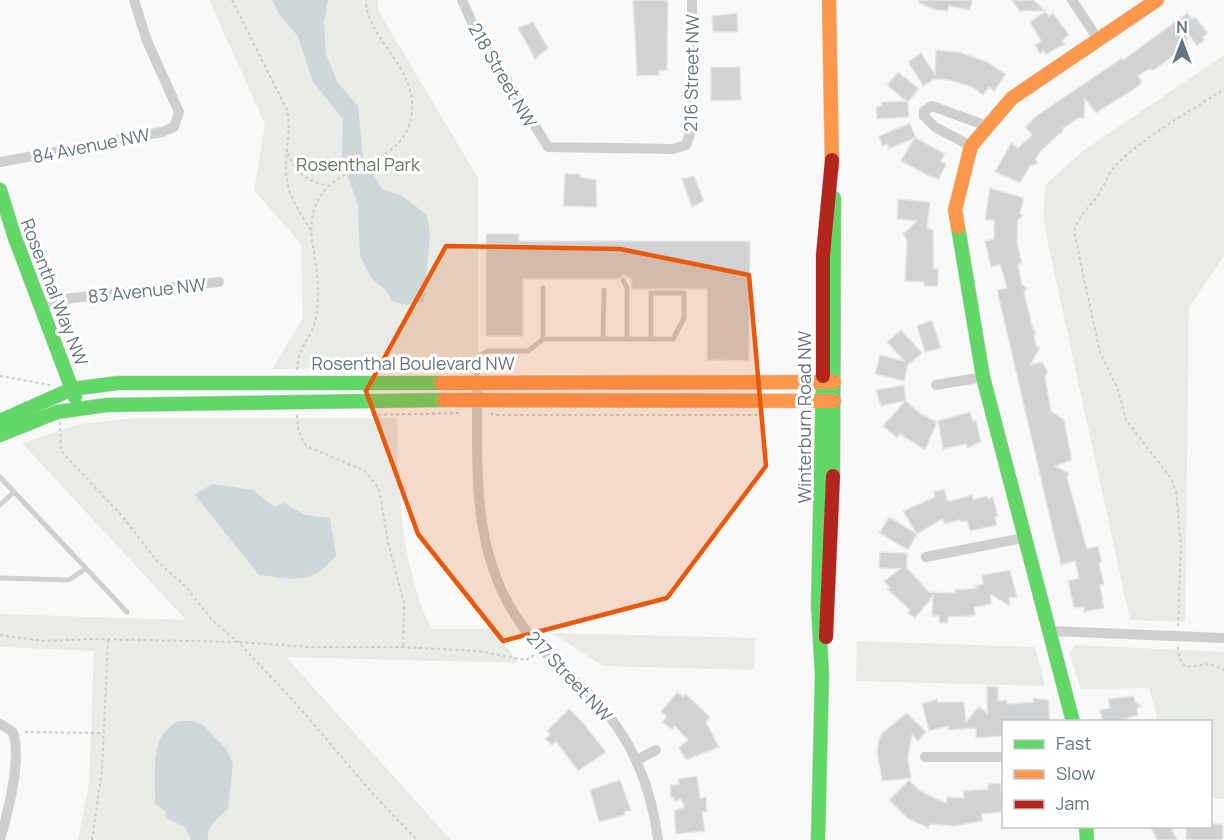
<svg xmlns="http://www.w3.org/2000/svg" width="1224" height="840" viewBox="0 0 1224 840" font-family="Manrope,sans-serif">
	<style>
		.green { fill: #e8ebe6 }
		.water { fill: #ced6d9 }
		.building { fill: #d0d2d3; stroke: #e8e8e8; stroke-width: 1.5 }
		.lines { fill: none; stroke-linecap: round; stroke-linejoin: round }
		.fast-casing { stroke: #d5d6d7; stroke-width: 15 }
		.slow-casing { stroke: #d5d6d7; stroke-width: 15 }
		.jam-casing { stroke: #d5d6d7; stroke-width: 15 }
		.path { stroke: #cbcccd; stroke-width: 2; stroke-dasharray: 3 3; stroke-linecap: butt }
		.lane { stroke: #cecfd0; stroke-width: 5 }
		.street { stroke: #cecfd0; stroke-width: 10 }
		.fast { stroke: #63d668; stroke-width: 14 }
		.slow { stroke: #ff974d; stroke-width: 14 }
		.jam { stroke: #b3261e; stroke-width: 14 }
		.marked { fill: #e8590c; fill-opacity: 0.2; stroke: #e8590c; stroke-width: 4.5; stroke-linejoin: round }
		.labels { text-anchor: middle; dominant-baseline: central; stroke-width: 6; stroke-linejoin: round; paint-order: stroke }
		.street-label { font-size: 18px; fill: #657683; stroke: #fff }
		.park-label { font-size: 18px; fill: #687a64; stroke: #fff }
	</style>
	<rect width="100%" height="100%" fill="#f9f9f9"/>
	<path class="green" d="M209,0H378V10L478,178V367L272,369L303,318L301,244L254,190L265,124Z
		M1224,55V256L1189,307L1185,622L1130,620L1047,239L1043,214L1046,184L1083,151Z
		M136,418H397C398,491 400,561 431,629H495L518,663L286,657L451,840H78L89,783L94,651L0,647V614L186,620L22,443L80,424Z
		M552,633L755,638L754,670L603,666Z
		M857,641L1035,647L1045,686L856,681Z
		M1076,645L1224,652V799L1211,798L1210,722L1158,721L1149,688L1081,689L1069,653Z"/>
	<path class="water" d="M272,0H328L324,23L326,55L338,83L358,106L363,157L382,189L402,196L427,215L430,234L424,302L407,305L392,301L386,290L372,279L360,256L358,205L342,160L343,119L313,82L298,36L281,17Z
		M212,484L253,490L274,507L284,503L305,515L330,518L336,556C309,586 296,579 259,575L195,495Z
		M179,721H192L203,725L227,750L233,764L228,809C218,818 206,825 208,840H191L185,827L167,818L165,811L155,804C156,775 148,734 179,721Z"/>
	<path class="building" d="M633,0H668L667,70L659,71V75L637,76Z
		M919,0H972L970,10L949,6L948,11L936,10L919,3Z
		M1012,0H1034L1045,11H1019Z
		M1045,12L1049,16L1053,13L1069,35L1062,41L1065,44L1046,55L1043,51L1040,54L1035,45L1041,41L1030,22Z
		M737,13L738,32H713L712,16Z
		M1187,13L1192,19L1195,17L1208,33L1203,37L1205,39L1197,46L1188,34L1185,51H1180L1154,70L1149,69L1138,76L1142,81L1139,86L1096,113L1085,99L1084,118H1079L1063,128L1062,133H1060L1042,150L1036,158L1037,164L1030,166L1020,183L995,172L1011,143L1018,148L1032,135L1025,127L1035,117L1122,58L1123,60Z
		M533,22L548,48L535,59L518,28Z
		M936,50L959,52L987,62L1006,74L994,91L989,87L983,95L972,87L949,80L934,79L923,86L908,62L921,53L935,74Z
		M711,67H740L741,100L711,101Z
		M898,72L919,89L908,102L909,117L877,119L876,107L882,106L881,102L906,101L887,85Z
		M910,123L916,138L945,154L941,161L946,164L939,179L929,176L901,161L914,138L889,149L887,144L882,146L879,136Z
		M565,174H580V177L596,180L597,207L563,206Z
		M694,176L704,201L692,207L682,179Z
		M990,188L1024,198L1020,213L1023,216L1018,220L1017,242L1022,264H1018L1022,285L1027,288L1024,292L1033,329L1036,332L1034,335L1036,345L1040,348L1030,365L1042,362L1048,372L1045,376L1051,411L1064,420L1072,460L1055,466L1069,473L1067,477L1087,549L1098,546L1102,562L1099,563L1104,584L1100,585L1104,608L1084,612V607L1074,608L1068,581L1079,578L1075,561L1061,565L997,290L1007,288L1000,264L991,267L985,241L994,239V220H985Z
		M898,199L930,202L927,228L933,230L934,269H938V286H924V282L905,281L907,241L903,234L917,221L897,219Z
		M486,234H519V241H750L749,361L707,360V289H632L631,279L624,275L618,279H523V336H486Z
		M932,320L941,348L925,352L917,326Z
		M901,330L922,353L908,365L904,381L875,374L880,355L904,361L887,342Z
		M904,385L906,401L921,414L937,422L925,450L900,434L897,438L883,426L905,401L881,406L876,390Z
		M970,412L973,421L976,420L981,442L967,448L966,444L943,449L938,421Z
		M944,489L947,500L951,501L972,495L973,500L987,496L988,499L993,497L998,516L995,517L997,525L970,531L967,521L961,522L960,520L945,524L942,519L917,534L908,550L879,533L889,517L916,533L903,511L935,497L934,492Z
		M880,552L907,553V568L929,592L955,593V590L978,588L975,586L983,584L982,575L1010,570L1017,597L1009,598L1010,606L990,594L992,604L974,607L975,615L972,616L948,617V623H939V616H932L933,596L915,618L907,613L910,610L887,589L890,588L884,581L900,569L879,568Z
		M987,686L998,687V701L1007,700V704L1033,702V698L1048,700L1050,722H1004L1003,736L976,738V728L948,730V726L929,731L922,704L937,699L938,702H964L966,722L979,706L987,713Z
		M677,692L683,697L686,694L710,717L706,722L719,747L686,760L679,748L688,740L675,726L672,729L662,722L667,716L661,712Z
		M1134,696L1135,702L1140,705L1137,710L1138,715L1115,722H1103L1100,710L1110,708L1108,699Z
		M569,709L583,723L606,752L578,771L556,741L552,745L545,739L550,734L547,731Z
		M907,713L926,732L918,741L912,735L908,757L911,778L882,781L877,751L879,740L882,733Z
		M697,776L700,798L706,797L707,812H702L705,831L676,834L674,811L684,807L681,799L674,801V797L671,798L670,785L679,784L678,779Z
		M620,780L631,810L624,812L625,815L599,822L590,790Z
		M909,780L920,791L946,803L947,797L964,798L963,791L988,789V784L1001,783L1002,812L982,814V821L955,826L930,824L928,828L907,818L889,800Z
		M1210,824H1223V840H1186V826Z
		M1150,826H1170L1177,840H1157Z"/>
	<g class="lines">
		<g class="fast-casing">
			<path id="fast" d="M0,190L15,238L75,397
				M958,227L983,377L1073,722
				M0,421L72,389L118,383H441
				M0,435L57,412L107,405L444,400
				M833,476L834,198
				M1086,826L1087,840
				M818,840L822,675L818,606L823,376"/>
		</g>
		<g class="slow-casing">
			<path id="slow" d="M829,0L832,167
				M958,227L955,210L971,146L1012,98L1157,0
				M441,383L834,382
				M444,400L834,401"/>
		</g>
		<g class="jam-casing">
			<path id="jam" d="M823,376V255L832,160
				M826,637L833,476"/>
		</g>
		<path class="path" d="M232,0L287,110C292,133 283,157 287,180C289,199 303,215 311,232
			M288,153C295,174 309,182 330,186
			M297,370C298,353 303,347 311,332C318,319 318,302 318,288C318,257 301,222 322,194C347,160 407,164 412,112C416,66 366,38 366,0
			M0,376L50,385
			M491,413L493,415H758
			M297,415L298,430L306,446L365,471L379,489L388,542L404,603L403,647
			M372,415L461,413
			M60,422L61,451L122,516L158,562L186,587L213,621L238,642L292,699L374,795L417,840
			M1178,626L1181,546L1176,491L1171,478L1126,420L1118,390L1100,352L1074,232C1078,216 1087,210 1096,198C1104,188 1107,175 1115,166C1146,135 1188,113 1224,89
			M0,635L44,641L92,639L238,642L309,647H403L478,651L526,660L534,655
			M1178,647L1179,658L1186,667L1210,664L1224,670
			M25,732L103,733
			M92,840L102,770L108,639"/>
		<path class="lane" d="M623,280L627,288V339
			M543,339V288
			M603,339L604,290
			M477,381V362L480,355L488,351H528L543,339H673L684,318V293H651V339
			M0,477L127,612
			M0,505L14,492
			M0,578L69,580L85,569"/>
		<path class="street" d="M462,0L474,27L548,147L673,149L686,145L692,128V0
			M1072,0L1098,39
			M971,146L935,127L924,116V111L932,106L987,126
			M0,162L162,132L174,127L179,112L147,41L134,0
			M41,305L72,298L219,282
			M477,381C478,462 470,544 515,615C535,647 563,669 590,695C631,735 651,784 658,840
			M936,385L983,377
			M926,557L1023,538
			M1051,631L1224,638
			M0,724L13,732C22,760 8,812 0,840
			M925,757H1004
			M637,760L656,750"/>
		<use href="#fast" class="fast"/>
		<use href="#slow" class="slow"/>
		<use href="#jam" class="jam"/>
	</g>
	<path class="marked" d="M446,246L620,249L749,275L766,466L667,598L503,641L418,534L366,391Z"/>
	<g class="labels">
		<g class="street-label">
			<text transform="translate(691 73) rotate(-89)">216 Street NW</text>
			<text transform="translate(503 75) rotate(60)">218 Street NW</text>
			<text transform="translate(91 145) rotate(-11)">84 Avenue NW</text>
			<text transform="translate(147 290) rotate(-6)">83 Avenue NW</text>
			<text transform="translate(55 292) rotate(69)">Rosenthal Way NW</text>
			<text x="413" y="363">Rosenthal Boulevard NW</text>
			<text transform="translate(804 417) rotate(-90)">Winterburn Road NW</text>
			<text transform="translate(570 676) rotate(47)">217 Street NW</text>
		</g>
		<g class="park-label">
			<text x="358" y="164">Rosenthal Park</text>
		</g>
	</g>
	<rect x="1002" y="720" width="210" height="108" fill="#ffffff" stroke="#c1c8cd" stroke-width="1.5"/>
	<rect x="1014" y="740" width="30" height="9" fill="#63d668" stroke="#c1c8cd" stroke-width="1.5"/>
	<text x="1056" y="750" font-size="18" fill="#657683">Fast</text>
	<rect x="1014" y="770" width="30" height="9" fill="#ff974d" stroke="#c1c8cd" stroke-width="1.5"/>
	<text x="1056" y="780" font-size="18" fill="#657683">Slow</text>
	<rect x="1014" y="800" width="30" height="9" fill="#b3261e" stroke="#c1c8cd" stroke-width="1.5"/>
	<text x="1056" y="810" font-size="18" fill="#657683">Jam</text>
	<g transform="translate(1182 42)" stroke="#ffffff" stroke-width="4.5" paint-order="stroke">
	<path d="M0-4.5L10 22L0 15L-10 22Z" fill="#657683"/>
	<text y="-9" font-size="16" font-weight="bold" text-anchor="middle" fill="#657683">N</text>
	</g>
</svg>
